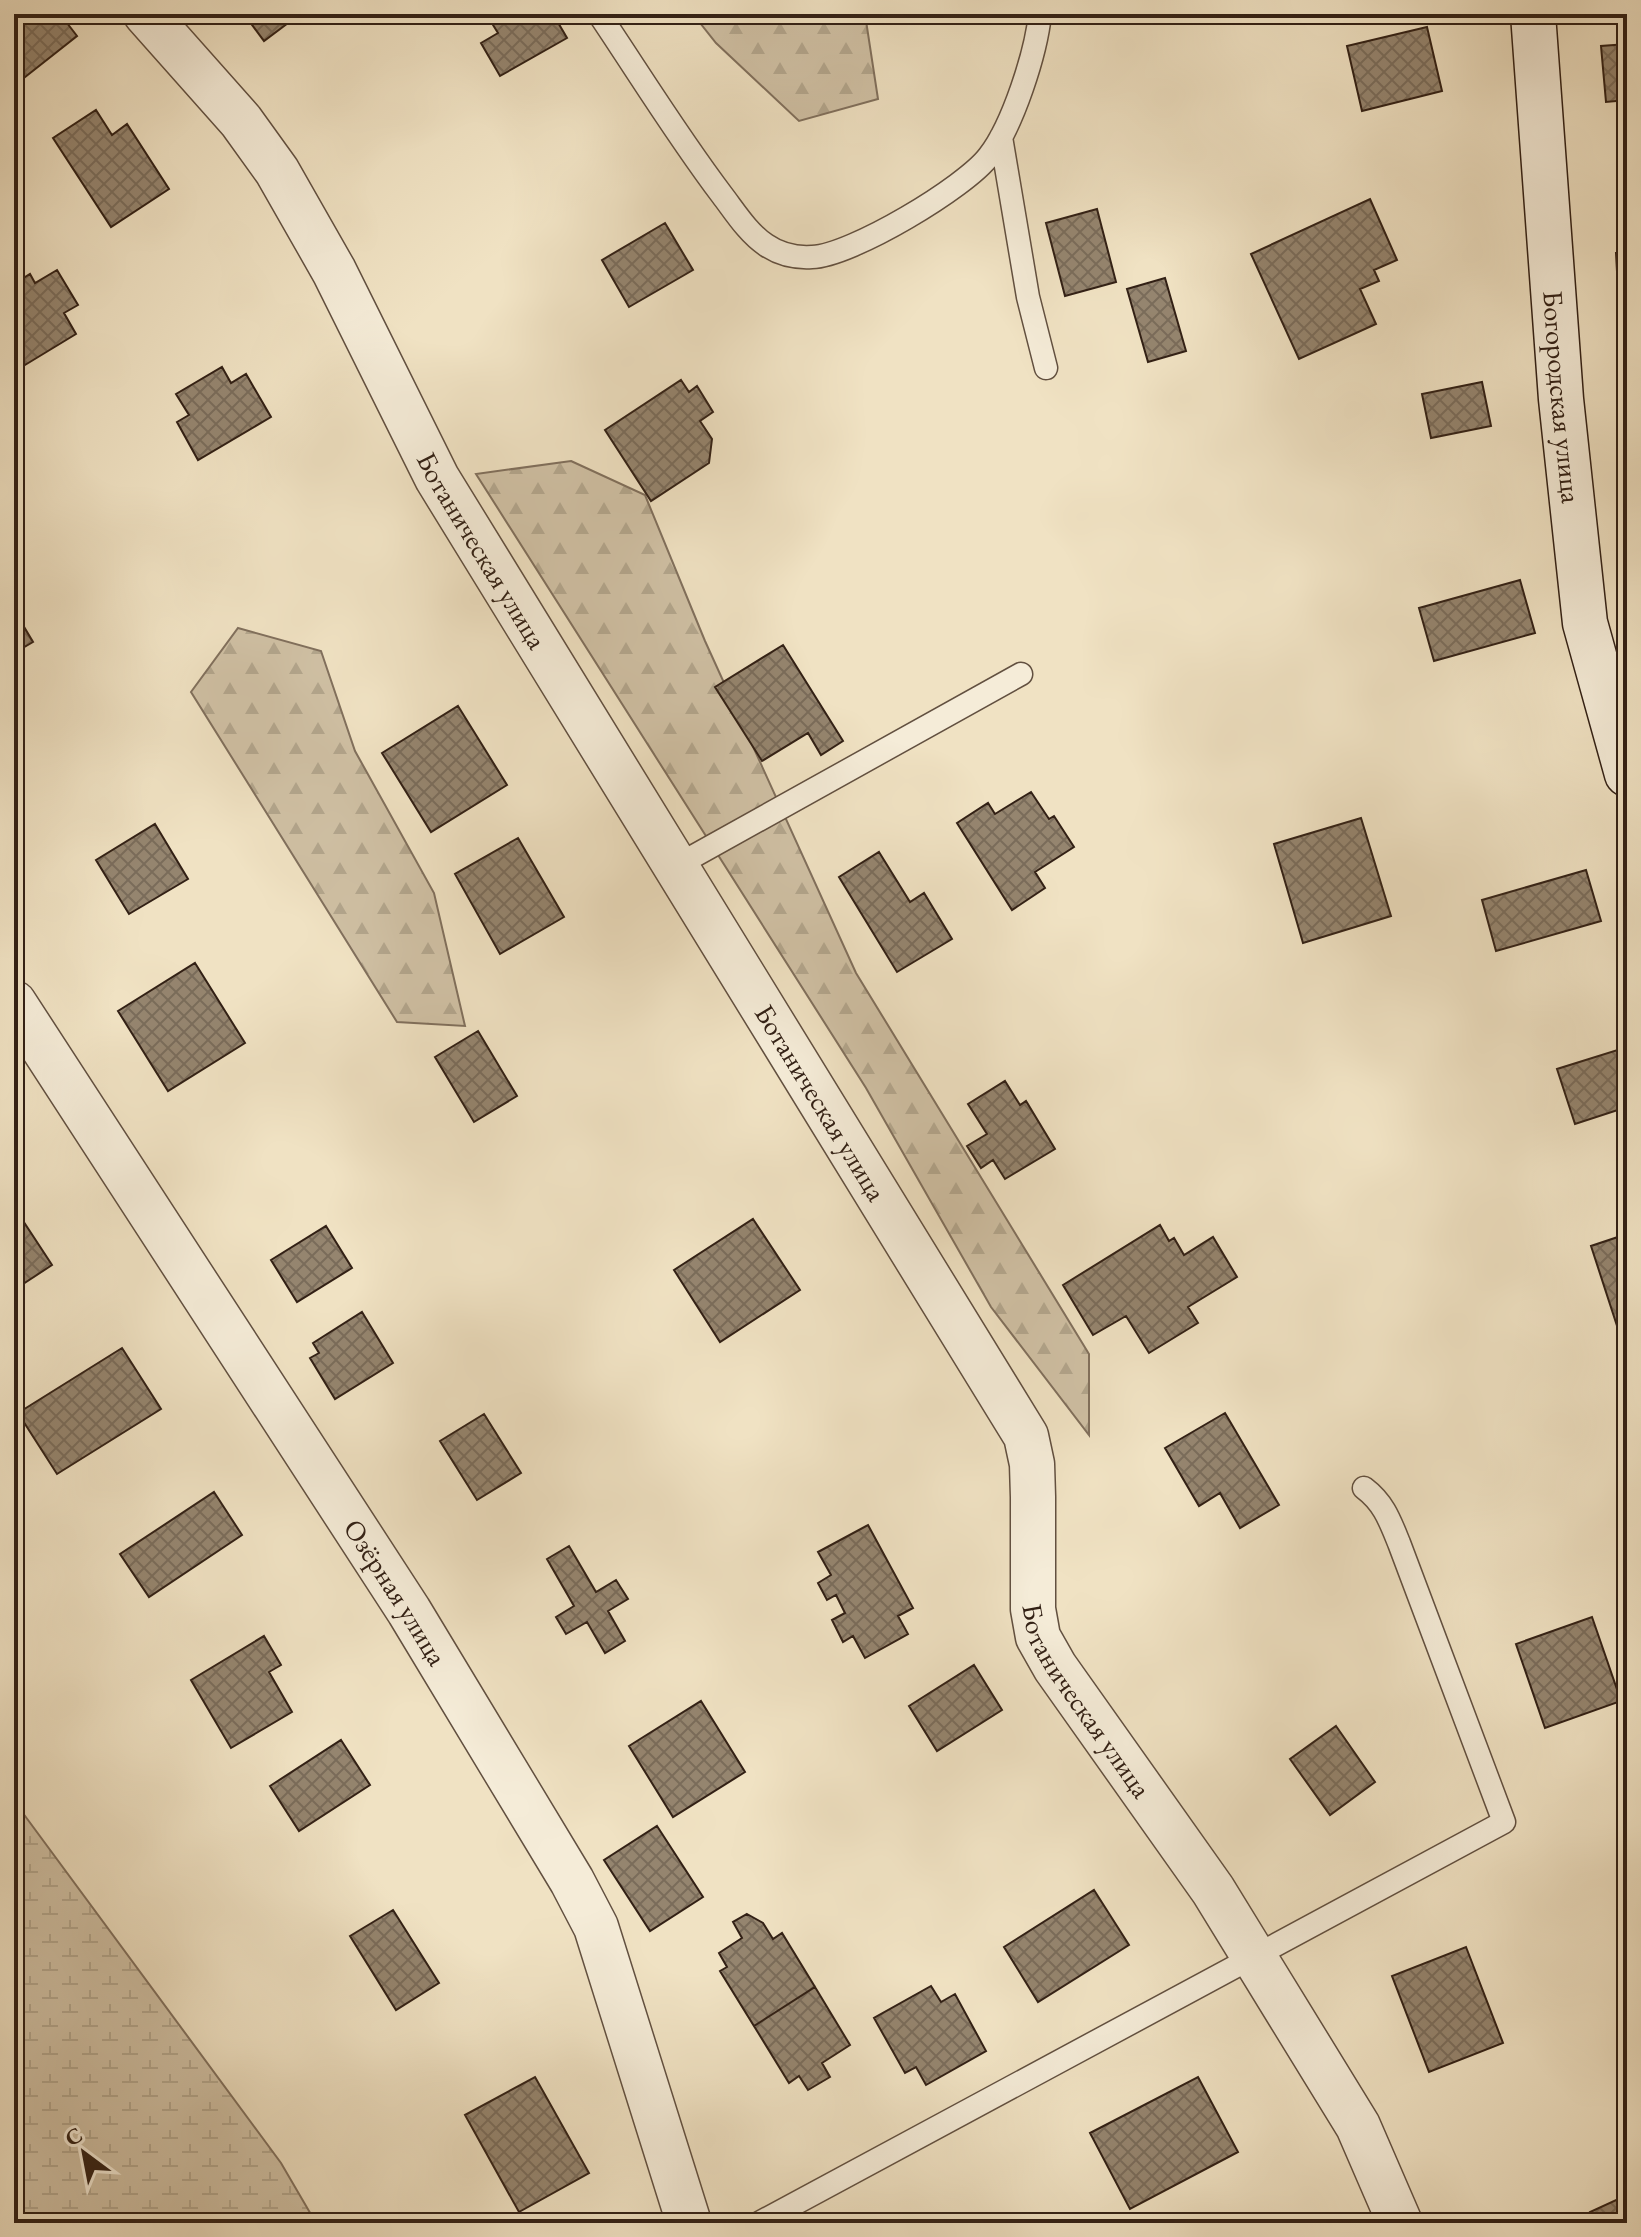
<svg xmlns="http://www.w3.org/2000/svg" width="1641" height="2237" viewBox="0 0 1641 2237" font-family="'EB Garamond',serif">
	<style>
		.forest { fill: url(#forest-firs); stroke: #81705d; stroke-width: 2 }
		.wetland { fill: url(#wetland-marsh); stroke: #81705d; stroke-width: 2 }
		.building { fill: url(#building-cross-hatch); stroke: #322015; stroke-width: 2 }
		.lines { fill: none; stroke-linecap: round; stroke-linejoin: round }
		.lane-casing { stroke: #625040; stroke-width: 25 }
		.street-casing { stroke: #625040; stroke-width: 47 }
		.secondary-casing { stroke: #322015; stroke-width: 47 }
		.lane { stroke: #f5ecd8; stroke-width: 22 }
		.street { stroke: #f5ecd8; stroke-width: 44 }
		.secondary { stroke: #f5ecd8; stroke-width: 44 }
		.labels { text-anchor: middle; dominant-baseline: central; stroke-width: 6; stroke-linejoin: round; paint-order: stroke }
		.street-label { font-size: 28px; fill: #322015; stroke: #f5ecd8 }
	</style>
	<defs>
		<pattern id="forest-firs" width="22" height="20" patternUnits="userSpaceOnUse" patternTransform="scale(2)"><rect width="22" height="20" fill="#d0c1a5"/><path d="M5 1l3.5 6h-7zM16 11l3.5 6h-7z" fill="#b3a68d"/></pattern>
		<pattern id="wetland-marsh" width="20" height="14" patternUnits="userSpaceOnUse" patternTransform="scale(2)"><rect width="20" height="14" fill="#d0c1a5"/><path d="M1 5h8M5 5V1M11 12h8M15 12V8" fill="none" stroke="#b3a68d"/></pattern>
		<pattern id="building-cross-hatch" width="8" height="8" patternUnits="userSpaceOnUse" patternTransform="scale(2)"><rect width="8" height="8" fill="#95856f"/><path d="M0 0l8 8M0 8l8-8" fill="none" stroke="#7a6c5a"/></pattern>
	</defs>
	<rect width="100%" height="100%" fill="#f0e2c3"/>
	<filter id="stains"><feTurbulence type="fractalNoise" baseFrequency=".0025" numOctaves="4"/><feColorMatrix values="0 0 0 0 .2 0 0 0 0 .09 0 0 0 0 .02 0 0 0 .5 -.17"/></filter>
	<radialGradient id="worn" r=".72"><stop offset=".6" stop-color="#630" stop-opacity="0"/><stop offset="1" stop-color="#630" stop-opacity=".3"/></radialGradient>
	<path class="forest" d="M693,14H865L878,99L799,121L716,43Z
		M571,461L645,495L705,641L856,973L1089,1354V1435L991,1307L866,1088L476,474Z
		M238,628L321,651L355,751L434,893L465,1026L397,1022L191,692Z"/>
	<path class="wetland" d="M14,1801L281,2163L316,2223H14Z"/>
	<path class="building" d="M14,14H60L77,36L15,85Z
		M244,14H300L264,41Z
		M494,14H553L567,38L500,76L481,43L498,33L488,17Z
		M1427,27L1442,91L1362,111L1347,46Z
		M1627,44V100L1606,102L1601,46Z
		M96,110L112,135L127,124L169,189L111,227L53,138Z
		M1370,199L1397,260L1374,270L1379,281L1360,289L1376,324L1299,359L1251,254Z
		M1097,209L1116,282L1065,296L1046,223Z
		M665,223L693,270L629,307L602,260Z
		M1616,253H1627V307L1619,308Z
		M57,270L78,305L64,313L76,334L25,365L14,347V284L30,274L35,283Z
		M1165,278L1186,351L1148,362L1127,289Z
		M222,367L231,383L246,374L271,417L198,460L177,422L189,415L176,394Z
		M681,380L689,392L697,386L713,412L700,421L712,439L709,463L651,501L605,430Z
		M1482,382L1491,426L1431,438L1422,394Z
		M1520,580L1535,633L1434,661L1419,608Z
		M14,610L33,642L14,653Z
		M783,645L843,741L821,755L808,733L762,761L715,687Z
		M458,706L507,785L431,832L382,753Z
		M1031,792L1049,819L1054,816L1074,847L1035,872L1045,888L1012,910L957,823L988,803L995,814Z
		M1361,818L1391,916L1303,943L1274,844Z
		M155,824L188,879L129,914L96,860Z
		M518,838L564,917L500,954L455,874Z
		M879,852L910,902L924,893L952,939L897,972L839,877Z
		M1586,870L1601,921L1496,951L1482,900Z
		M195,963L245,1043L168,1091L118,1011Z
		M478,1031L517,1096L474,1122L435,1057Z
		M1627,1047V1107L1575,1124L1557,1069Z
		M1005,1081L1020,1105L1026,1101L1055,1149L1005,1179L993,1160L981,1168L967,1146L987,1134L968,1104Z
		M14,1207L52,1265L14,1290Z
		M753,1219L800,1290L720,1342L674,1270Z
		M1160,1225L1169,1241L1174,1238L1184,1255L1213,1237L1237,1277L1188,1307L1198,1323L1149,1353L1126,1316L1093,1335L1063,1285Z
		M326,1226L352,1268L297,1302L271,1260Z
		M1627,1234V1329L1619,1332L1591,1246Z
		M362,1312L393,1363L335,1399L310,1358L319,1353L313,1343Z
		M122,1348L161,1409L57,1474L18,1413Z
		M1225,1413L1279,1505L1240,1528L1220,1493L1199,1506L1165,1448Z
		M484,1414L521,1473L477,1500L440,1441Z
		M214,1492L242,1535L149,1597L120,1554Z
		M868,1525L913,1608L898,1616L908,1634L865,1658L853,1636L843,1642L832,1620L845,1613L836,1595L827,1600L818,1583L831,1575L818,1552Z
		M569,1546L596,1592L616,1580L628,1599L608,1611L625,1641L605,1653L587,1622L566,1634L556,1617L574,1606L547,1559Z
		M1592,1617L1621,1701L1545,1728L1516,1644Z
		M264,1636L281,1665L269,1672L292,1712L231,1748L191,1680Z
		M974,1665L1002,1710L937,1751L909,1706Z
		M701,1701L745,1772L673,1817L629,1746Z
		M1336,1726L1375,1782L1330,1815L1290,1759Z
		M341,1740L370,1785L299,1831L270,1786Z
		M657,1826L703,1897L650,1931L604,1860Z
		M1094,1890L1129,1945L1038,2002L1004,1947Z
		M393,1910L439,1983L396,2010L350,1936Z
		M747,1914L763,1923L773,1939L782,1933L815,1987L754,2026L720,1971L727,1967L719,1953L742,1938L733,1922Z
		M1466,1947L1503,2043L1429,2072L1392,1976Z
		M931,1986L941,2002L955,1994L986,2051L926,2085L916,2067L905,2073L874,2018Z
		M815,1987L850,2045L822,2063L830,2077L808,2090L799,2076L789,2083L754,2026Z
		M535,2077L589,2173L519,2212L465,2115Z
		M1198,2077L1238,2152L1130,2209L1090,2133Z
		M1627,2195V2223H1594L1590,2212Z"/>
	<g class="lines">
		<g class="lane-casing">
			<path id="lane" d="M599,14C640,75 678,137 722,195C735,212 748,233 766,245C779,254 796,258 812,257C851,256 966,187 989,156C1013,125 1036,53 1040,14
				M1001,137L1028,297L1046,368
				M676,866L1021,674
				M759,2223L1504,1822L1399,1543C1390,1521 1384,1503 1364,1488"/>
		</g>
		<g class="street-casing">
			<g id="street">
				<path id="s1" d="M146,14L241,121L277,171L334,271L437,478L1026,1436L1032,1464L1033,1497V1609L1038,1637L1055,1667L1213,1890L1358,2126L1400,2223"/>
				<path id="s2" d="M14,1003L409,1611L572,1881L596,1927L689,2223"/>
			</g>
		</g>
		<g class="secondary-casing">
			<g id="secondary">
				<path id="s3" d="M1533,14L1561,399L1585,623L1627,774"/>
			</g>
		</g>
		<use href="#lane" class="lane"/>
		<use href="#street" class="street"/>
		<use href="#secondary" class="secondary"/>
	</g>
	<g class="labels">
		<g class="street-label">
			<text stroke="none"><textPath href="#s3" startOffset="384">Богородская улица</textPath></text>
			<text stroke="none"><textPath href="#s1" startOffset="636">Ботаническая улица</textPath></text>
			<text stroke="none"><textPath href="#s1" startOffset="1284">Ботаническая улица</textPath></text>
			<text stroke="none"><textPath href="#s2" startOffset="702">Озёрная улица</textPath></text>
			<text stroke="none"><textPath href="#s1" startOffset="1956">Ботаническая улица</textPath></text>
		</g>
	</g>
	<rect width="1641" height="2237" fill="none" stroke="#f0e2c3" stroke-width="48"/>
	<rect x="16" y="16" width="1609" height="2205" fill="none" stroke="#322015" stroke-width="4"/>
	<rect x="24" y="24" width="1593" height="2189" fill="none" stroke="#322015" stroke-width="2"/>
	<g transform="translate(84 2153) rotate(328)" stroke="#f5ecd8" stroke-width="6" paint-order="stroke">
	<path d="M0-6L14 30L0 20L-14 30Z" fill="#322015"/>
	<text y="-12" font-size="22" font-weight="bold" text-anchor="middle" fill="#322015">С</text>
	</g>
	<rect width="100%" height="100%" filter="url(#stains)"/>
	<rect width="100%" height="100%" fill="url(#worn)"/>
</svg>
